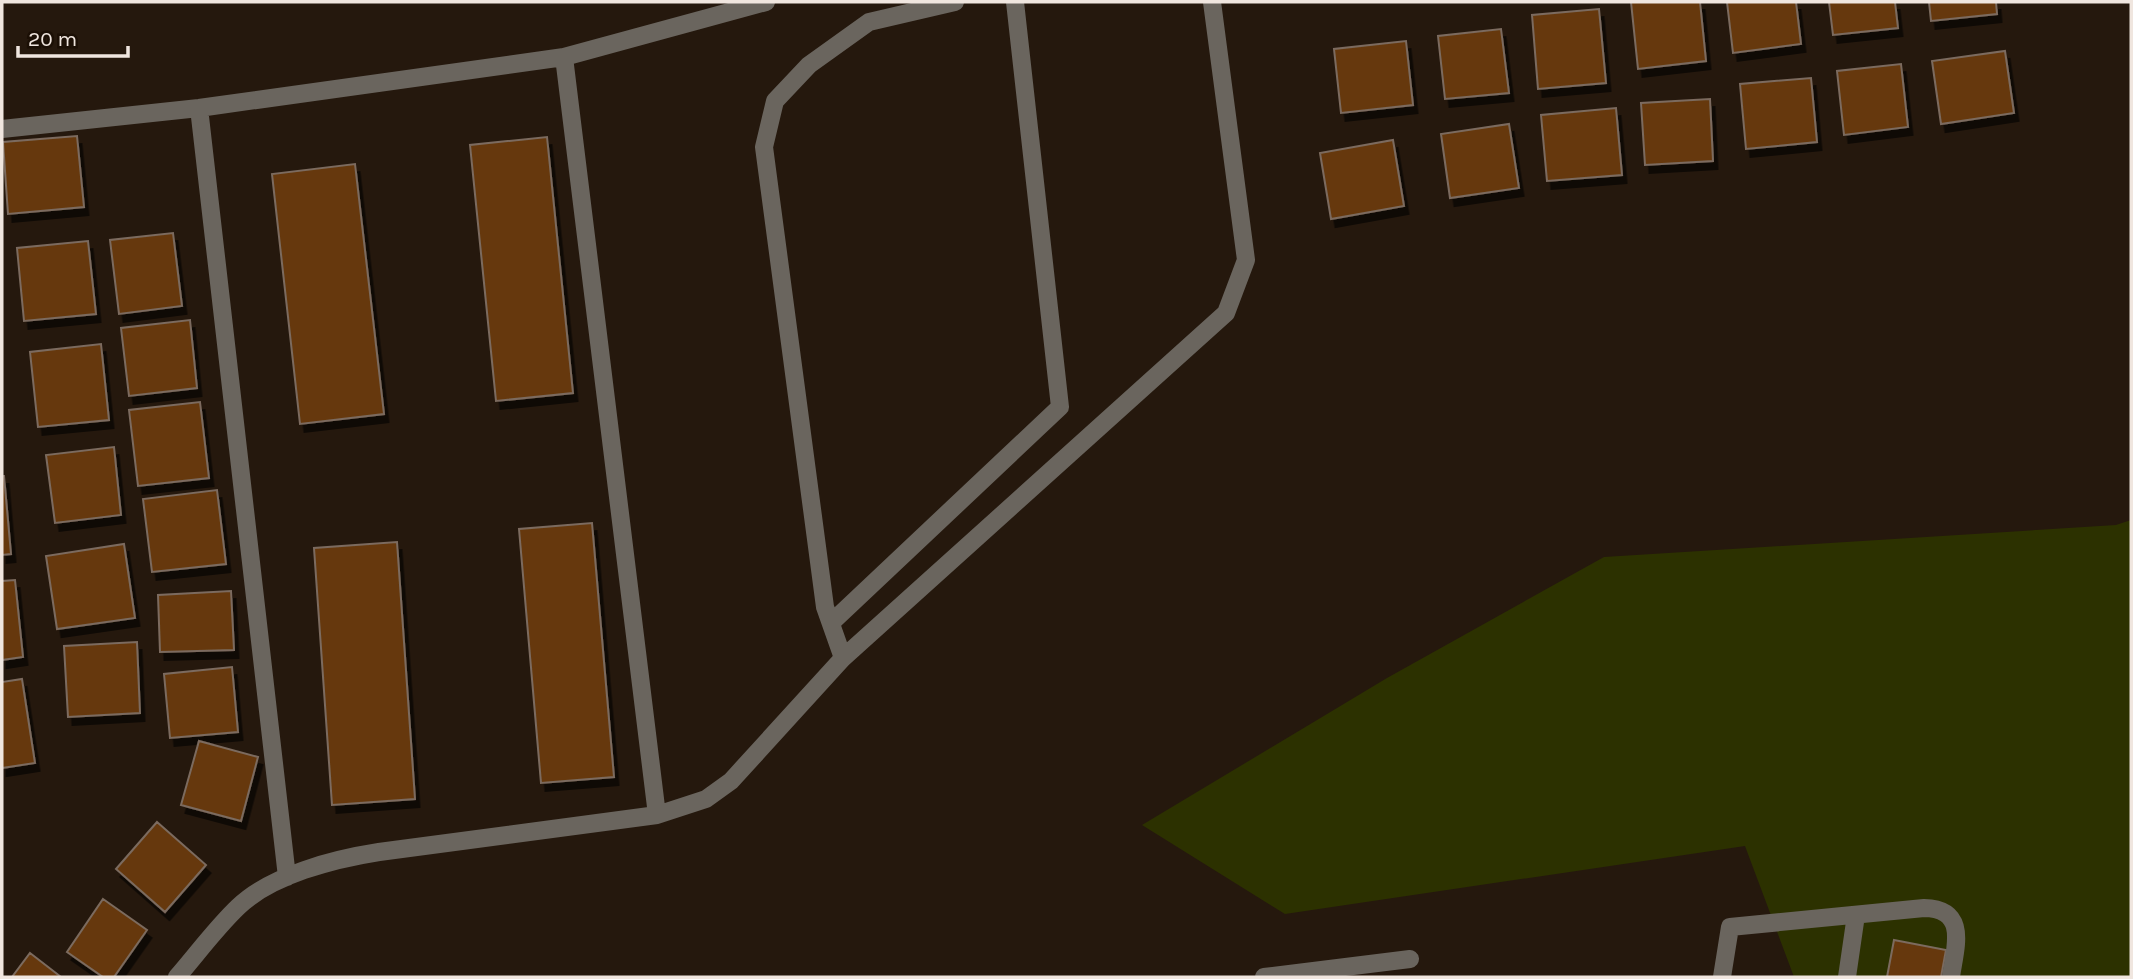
<svg xmlns="http://www.w3.org/2000/svg" width="2133" height="979" viewBox="0 0 2133 979" font-family="Karla,sans-serif">
	<style>
		.green { fill: #2c3100 }
		.building { fill: #66390d; stroke: #7b6b5e; stroke-width: 2; filter: url(#shadow) }
		.lines { fill: none; stroke-linecap: round; stroke-linejoin: round }
		.minor { stroke: #6a655e; stroke-width: 18 }
	</style>
	<defs>
		<filter id="shadow"><feDropShadow dx="4.5" dy="8" stdDeviation="0" flood-color="#0009"/></filter>
	</defs>
	<rect width="100%" height="100%" fill="#25180d"/>
	<path class="green" d="M2131,520V977H1794L1745,846L1285,914L1142,825L1387,678L1604,557L2116,525Z"/>
	<path class="building" d="M1631,2H1700L1706,61L1638,69Z
		M1727,2H1796L1801,44L1733,53Z
		M1829,2H1895L1898,28L1833,35Z
		M1929,2H1996L1997,14L1931,21Z
		M1599,9L1606,83L1538,89L1532,15Z
		M1501,29L1509,93L1445,99L1438,36Z
		M1406,41L1413,105L1341,113L1334,49Z
		M2005,51L2014,113L1941,124L1932,61Z
		M1901,64L1908,127L1844,135L1837,71Z
		M1811,78L1817,142L1746,149L1740,84Z
		M1710,99L1713,161L1645,165L1641,103Z
		M1616,108L1622,175L1547,181L1541,115Z
		M1509,124L1519,188L1450,198L1441,134Z
		M77,136L84,207L8,214L3,142Z
		M547,137L573,393L496,401L470,145Z
		M1393,140L1404,206L1331,219L1320,153Z
		M355,164L384,414L300,424L272,174Z
		M173,233L182,306L119,314L110,240Z
		M88,241L96,314L24,321L17,248Z
		M190,320L197,388L129,396L121,328Z
		M101,344L109,420L38,427L30,352Z
		M200,402L209,478L138,486L129,410Z
		M114,447L121,515L55,523L46,455Z
		M2,476H4L11,554L2,555Z
		M217,490L226,564L152,572L143,499Z
		M592,523L614,777L541,783L519,529Z
		M397,542L415,799L332,805L314,548Z
		M124,544L135,618L57,629L46,556Z
		M15,580L23,657L2,660V581Z
		M231,591L234,650L160,652L158,595Z
		M137,642L140,713L68,717L64,646Z
		M232,667L238,732L170,738L164,674Z
		M22,679L35,763L2,768V682Z
		M199,741L258,757L241,821L181,805Z
		M157,822L206,865L165,912L116,869Z
		M103,899L147,930L114,977H103L67,952Z
		M1894,940L1946,950L1941,977H1887Z
		M30,953L61,977H12Z"/>
	<g class="lines">
		<path class="minor" d="M564,57L657,815
			M199,108L287,877
			M2,129L199,108L564,57L766,2
			M831,623L1060,407L1015,2
			M843,658L825,607L764,147L775,101L809,65L869,22L955,2
			M177,977C197,954 216,928 238,907C271,875 334,859 379,852L657,815L706,799L731,781L843,658L1226,313L1246,260L1212,2
			M1264,977L1410,959
			M1722,977L1730,927L1924,908C1969,909 1955,948 1951,977
			M1847,977L1856,915"/>
	</g>
	<rect width="2133" height="979" fill="none" stroke="#f0e6df" stroke-width="7"/>
	<path d="M18 46v10h110v-10" fill="none" stroke="#f0e6df" stroke-width="3.5"/>
	<text x="28" y="46" font-size="21" fill="#f0e6df" stroke="#1b0f05" stroke-width="5" paint-order="stroke">20 m</text>
</svg>
